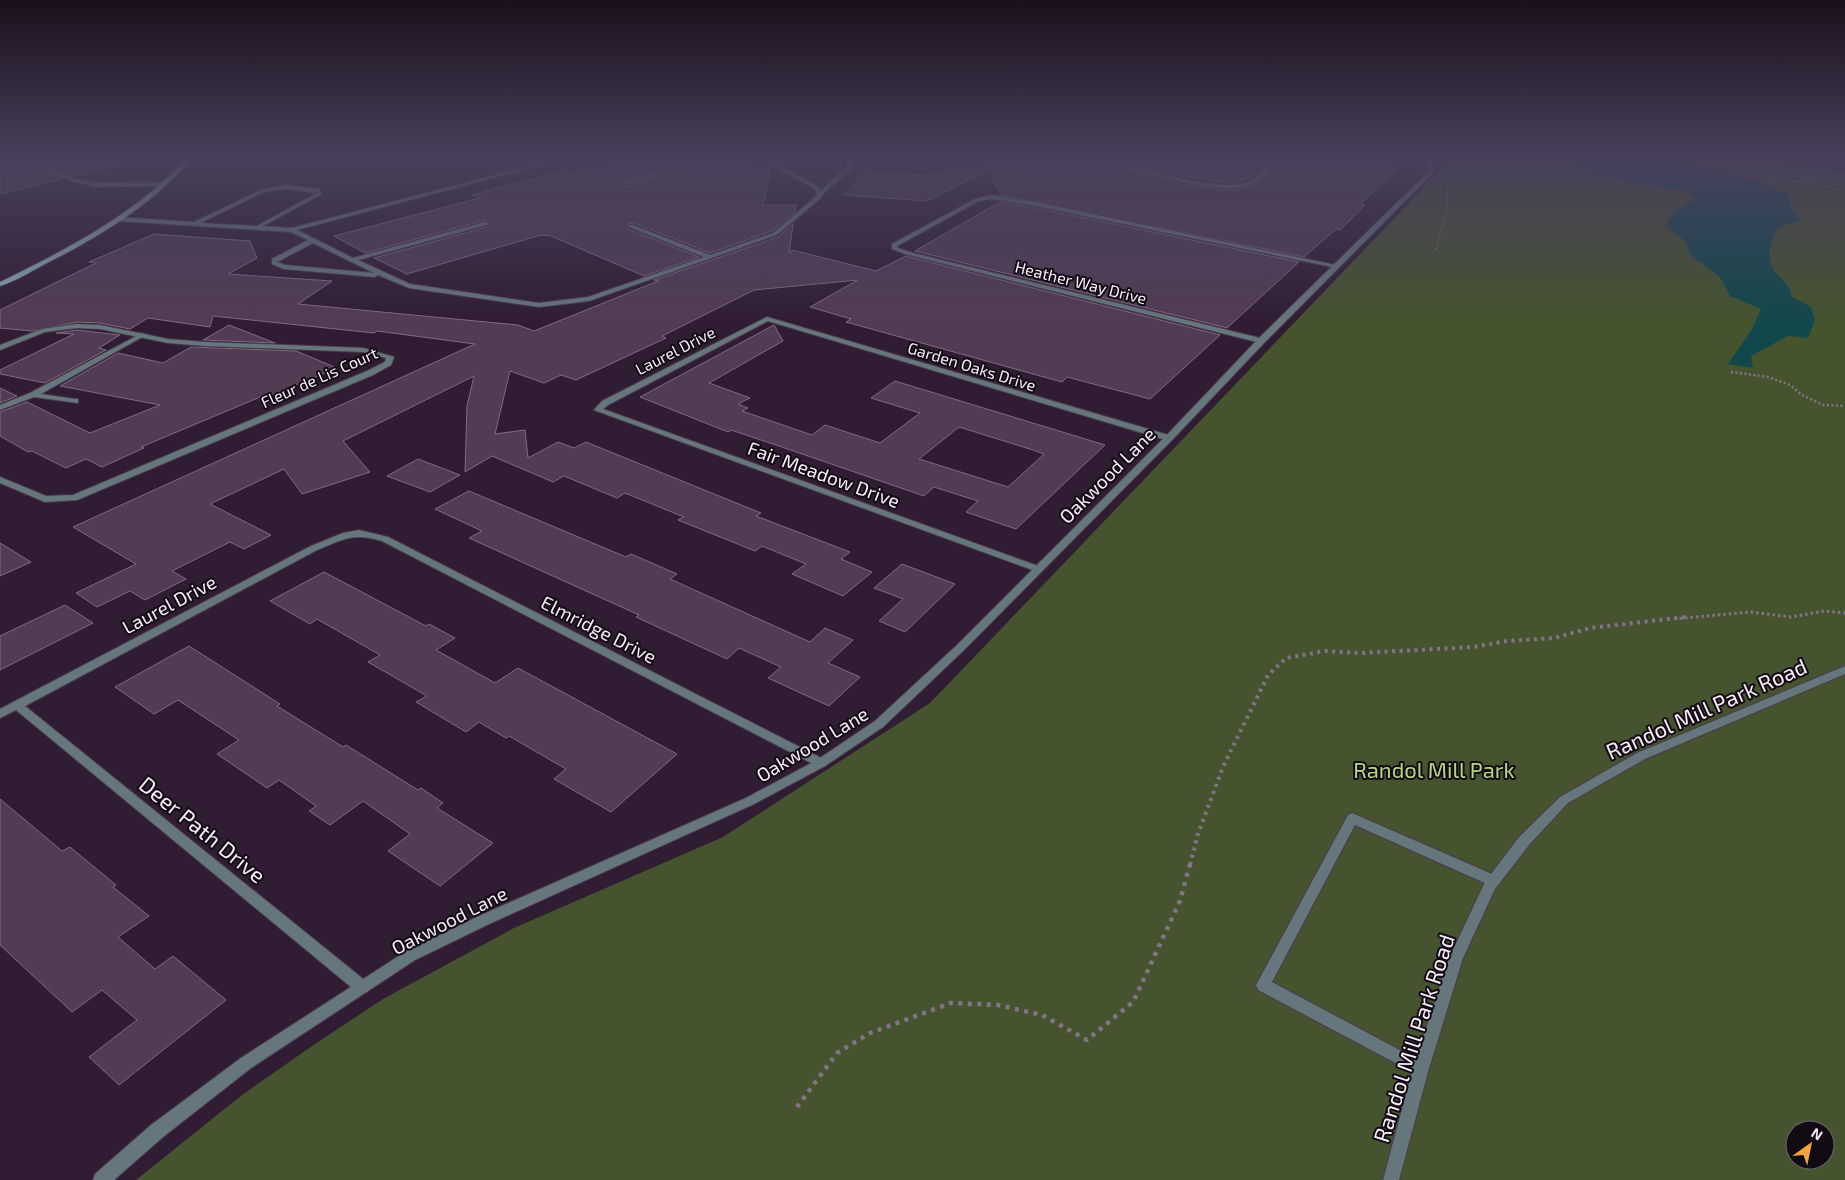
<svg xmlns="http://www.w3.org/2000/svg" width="1845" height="1180" viewBox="0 0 1845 1180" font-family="'Exo 2',sans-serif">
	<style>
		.green { fill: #45542f; fill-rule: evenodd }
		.water { fill: #11484c }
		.building { fill: #513c54; stroke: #806a84; fill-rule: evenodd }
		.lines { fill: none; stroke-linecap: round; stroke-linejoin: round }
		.service-casing { stroke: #4c3a4f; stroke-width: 2 }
		.minor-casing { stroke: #4c3a4f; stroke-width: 2 }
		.tertiary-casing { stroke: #4c3a4f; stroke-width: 2 }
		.secondary-casing { stroke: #4c3a4f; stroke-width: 2 }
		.path-far4 { stroke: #847386; stroke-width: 2; stroke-dasharray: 1 2; stroke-linecap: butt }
		.path-far3 { stroke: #847386; stroke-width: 2.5; stroke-dasharray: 2 2.5; stroke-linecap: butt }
		.path-far2 { stroke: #847386; stroke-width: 3; stroke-dasharray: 2.5 3; stroke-linecap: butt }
		.path-far1 { stroke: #847386; stroke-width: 4; stroke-dasharray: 3 4.5; stroke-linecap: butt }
		.path { stroke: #847386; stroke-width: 4.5; stroke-dasharray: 4 5.5; stroke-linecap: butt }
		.service { fill: #66767d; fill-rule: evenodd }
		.minor { fill: #66767d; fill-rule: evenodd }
		.tertiary { fill: #66767d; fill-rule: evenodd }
		.secondary { fill: #8ba5af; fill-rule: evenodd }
		.labels { text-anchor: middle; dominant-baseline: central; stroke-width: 4; stroke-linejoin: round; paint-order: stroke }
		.far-street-label { font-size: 16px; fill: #f9ecfb; stroke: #130b14 }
		.street-label { font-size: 19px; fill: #f9ecfb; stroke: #130b14 }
		.near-street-label { font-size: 22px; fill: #f9ecfb; stroke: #130b14 }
		.near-park-label { font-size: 22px; fill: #b4d880; stroke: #130b14 }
	</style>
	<rect width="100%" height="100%" fill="#301d33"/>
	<path class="green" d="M1453,157H1743L1845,172V1180H136L242,1095L315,1044L383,999L514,928L723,837L930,703ZM1795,1130H1825V1160H1795Z"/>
	<path class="water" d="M1554,157H1661L1759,181L1788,194L1791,208L1800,220L1778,227C1770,246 1763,261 1780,277C1787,284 1790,287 1792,297L1811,307L1815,320L1808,338L1788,336L1751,356L1753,368L1728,364L1752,329L1761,309L1730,296L1720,277L1691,256L1685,241L1666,226C1673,211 1682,206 1695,199L1687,191L1632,183L1555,161Z"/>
	<path class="building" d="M0,157H11L62,179L0,194Z
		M24,157H119L120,165L73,176Z
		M631,157H704L622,181L623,185L629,186L719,157H727L770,171L763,205H796L795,212L772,231L710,253L634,223L628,224V229L699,257L644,276L551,236L541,235L407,274L374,258L487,227L490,224L485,220L365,253L334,236L480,198L472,195L564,171L571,173Z
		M981,157H1120L1115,163L1116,168L1182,184L1219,190H1236L1254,185L1268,175L1285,157H1392L1385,164L1399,167L1361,204L1365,205L1340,230L1336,229L1304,257L1001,195L988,170L927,201L844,195L866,171L922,176L985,165Z
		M1130,157H1275L1253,177L1233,183L1184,177L1125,163Z
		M1000,202L1031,207L1299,262L1227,328L915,251Z
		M793,224L789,253L792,250L876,271L906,256L1220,335L1150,399L1067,377L1062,382L846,322L851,319L810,307L858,280L754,290L662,336L666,338L576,380L561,375L544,383L510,371L495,434L525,430L528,458L558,442L574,448L586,442L761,513L756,516L850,552L841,559L872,572L843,596L792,574L806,564L762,546L755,551L678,520L684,517L625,493L617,498L564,476L553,482L492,456L465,472L467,406L474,376L343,441L370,472L302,494L284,469L210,504L271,535L244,549L230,542L172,571L186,579L145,600L130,591L97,607L76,593L136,564L73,527L475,344L377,331L374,333L213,316L210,327L148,318L130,329L100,323L77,322L32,331L0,328V310L96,263L89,262L154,234L250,241L257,258L228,274L332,281L298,304L518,325L534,331L658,281L654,280L778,237Z
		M229,325L275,343L203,340Z
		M774,325L783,341L709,383L750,398L738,404L748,408L742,411L812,435L825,425L880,443L920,413L871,398L895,381L1105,445L1016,529L966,512L978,501L934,487L924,496L782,447L731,430L728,432L640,397ZM959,427L1033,450L1044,454L1008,487L919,459Z
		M77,330L120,335L99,348L106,350L45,383L0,374V370L74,334L56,333Z
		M191,347L296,351L337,368L269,396L265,395L141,447L144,448L102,467L86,459L66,468L32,451L28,452L0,436V412L27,402L90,433L160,405L60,386L118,353L163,363Z
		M0,388L17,396L0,403Z
		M418,459L460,475L430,492L387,476Z
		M469,491L626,557L631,554L677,574L670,579L810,642L825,628L853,640L828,663L860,677L829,706L768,678L781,667L739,648L727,659L636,617L639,615L469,538L482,531L435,509Z
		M0,543L31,562L0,576Z
		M902,564L955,584L905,632L879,621L903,599L874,588Z
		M324,572L426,626L429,624L455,638L436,650L495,683L518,668L677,754L611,812L554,779L566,769L509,736L506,738L479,722L466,732L416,702L427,696L368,662L380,655L317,619L310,624L270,601Z
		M65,605L93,623L0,670V636Z
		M189,646L280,704L277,706L343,747L346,745L418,790L421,788L443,803L437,808L493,843L440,886L388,851L410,834L363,801L330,825L309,811L316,806L279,780L267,788L217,754L239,740L178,700L154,714L115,687Z
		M0,799L62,851L70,847L116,885L113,887L149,916L118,937L155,969L173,956L226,1000L119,1085L89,1057L137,1020L102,990L72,1012L0,945Z"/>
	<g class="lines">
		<g class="service-casing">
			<path id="service" d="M520,157C528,157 536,163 544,162C554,162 562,157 572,157L297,230L353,258L485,222L488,224L487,225L358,260L410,284L539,303L588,297L704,257L629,227V225H633L710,255L773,233L816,196L817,193L815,189L772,165L749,157C756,157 761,160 769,161C776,162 785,157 792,157L776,163L819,187L821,190L848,166V162L844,157H849L853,162L852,168L823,194L821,198L777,235L589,301L539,307L409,288L378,275L375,277L284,269L272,264V259L308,240L291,232L117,221L114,219L117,217L194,222L261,190L286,185L319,189L322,194L263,226L292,228L537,164ZM286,189L317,193L257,226L200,223L264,192ZM313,243L374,273L285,265L277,262Z
				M710,157H717L628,184L623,183Z
				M142,333L146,335L144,336L41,394L75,399H78V403L34,397L0,410V405L30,393Z
				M1352,813L1499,877L1501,881L1499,885L1494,886L1489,885L1355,825L1272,982L1426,1064L1428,1069L1426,1074L1420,1076L1258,990L1256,985L1348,815Z"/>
		</g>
		<g class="minor-casing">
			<path id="minor" d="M13,157H19L78,180L97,183L165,182L168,184L165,186L97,187L75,182Z
				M1123,157H1128L1121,164C1148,171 1220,191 1244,183C1258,179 1268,166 1278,157H1283C1274,167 1261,181 1248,186C1219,195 1147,174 1116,166V164Z
				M991,195L1031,201L1340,266L1337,268L1031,205L991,199L979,201L897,246L898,248L909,252L1264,339L1265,341L1261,343L905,254L892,249V244L975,199Z
				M767,317L1172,436L1173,438L1172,440H1166L768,321L608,405L603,409L1041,567L1043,569L1038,572L594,410L602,401Z
				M77,324L100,325L168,339L205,342L363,348L394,357L391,365L373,375L77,500L45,502L0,483V477L46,496L73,495L367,371L385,362L386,358L363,352L205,346L168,343L100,329L77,328L45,332L0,350V345L42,329Z
				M359,530L388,537L825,760L827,763L825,766L821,767L817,766L382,541C353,532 344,539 317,550L25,706L367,982L369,987L367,992L362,993L357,992L16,710L0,718V709L311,546L343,533Z
				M1845,666V674L1645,759L1568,803L1529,845L1495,889L1463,958L1428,1072L1399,1180H1383L1412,1072L1449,958L1485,882L1519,837L1560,797L1637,753Z"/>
		</g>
		<g class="tertiary-casing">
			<path id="tertiary" d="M1420,157H1426L1433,161V173L1264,343L1172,440L964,650L883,727L825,766L754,804L489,924L415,960L251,1068L163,1137L114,1180H93L95,1174L151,1125L241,1058L405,952L479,916L746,798L817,760L875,721L956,646L1166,436L1258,339L1428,172L1429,163Z"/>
		</g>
		<g class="secondary-casing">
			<path id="secondary" d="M188,157H193C154,204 99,237 45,264C30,272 16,281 0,286V282C68,249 137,213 188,157Z"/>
		</g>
		<path class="path-far4" d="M1685,157L1755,175L1845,190
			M1436,249L1447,211L1448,190L1484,157"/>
		<path class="path-far3" d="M1731,372L1768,377L1790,385L1802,395L1823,405L1845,406"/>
		<path class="path-far2" d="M1674,619L1751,612L1791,617L1824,611L1845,613"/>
		<path class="path-far1" d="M1190,865L1198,834L1223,767L1268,675L1286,658L1325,651L1361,653L1473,647L1507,641L1555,638L1590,628L1685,617"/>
		<path class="path" d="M797,1107L837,1053L870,1033L951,1003L998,1005L1042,1015L1087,1040L1133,1002L1180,901L1190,864"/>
		<use href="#service" class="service"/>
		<use href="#minor" class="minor"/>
		<use href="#tertiary" class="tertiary"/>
		<use href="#secondary" class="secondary"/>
	</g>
	<linearGradient id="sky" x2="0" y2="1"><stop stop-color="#1a101c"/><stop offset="0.49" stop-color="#48405b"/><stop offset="1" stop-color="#48405b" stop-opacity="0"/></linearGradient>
	<rect width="1845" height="322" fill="url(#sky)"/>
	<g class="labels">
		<g class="far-street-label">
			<text transform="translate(1081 282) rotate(14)">Heather Way Drive</text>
			<text transform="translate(675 350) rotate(-27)">Laurel Drive</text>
			<text transform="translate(972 366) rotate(17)">Garden Oaks Drive</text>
			<text transform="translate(319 377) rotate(-24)">Fleur de Lis Court</text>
		</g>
		<g class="street-label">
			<text transform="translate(824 474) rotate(20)">Fair Meadow Drive</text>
			<text transform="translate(1107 475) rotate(-45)">Oakwood Lane</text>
			<text transform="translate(169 604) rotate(-28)">Laurel Drive</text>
			<text transform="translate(599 629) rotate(27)">Elmridge Drive</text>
			<text transform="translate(812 744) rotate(-31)">Oakwood Lane</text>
			<text transform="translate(449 920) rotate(-27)">Oakwood Lane</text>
		</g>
		<g class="near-street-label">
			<text transform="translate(1706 708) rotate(-24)">Randol Mill Park Road</text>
			<text transform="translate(203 829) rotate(39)">Deer Path Drive</text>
			<text transform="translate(1413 1038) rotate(-72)">Randol Mill Park Road</text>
		</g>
		<g class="near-park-label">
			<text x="1434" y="769">Randol Mill Park</text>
		</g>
	</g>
	<g transform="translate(1810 1145) rotate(33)"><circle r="24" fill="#130b14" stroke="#6f6570"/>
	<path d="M0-4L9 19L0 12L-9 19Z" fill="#f1a540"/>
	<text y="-8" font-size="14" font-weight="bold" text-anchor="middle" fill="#f9ecfb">N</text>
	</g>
</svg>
